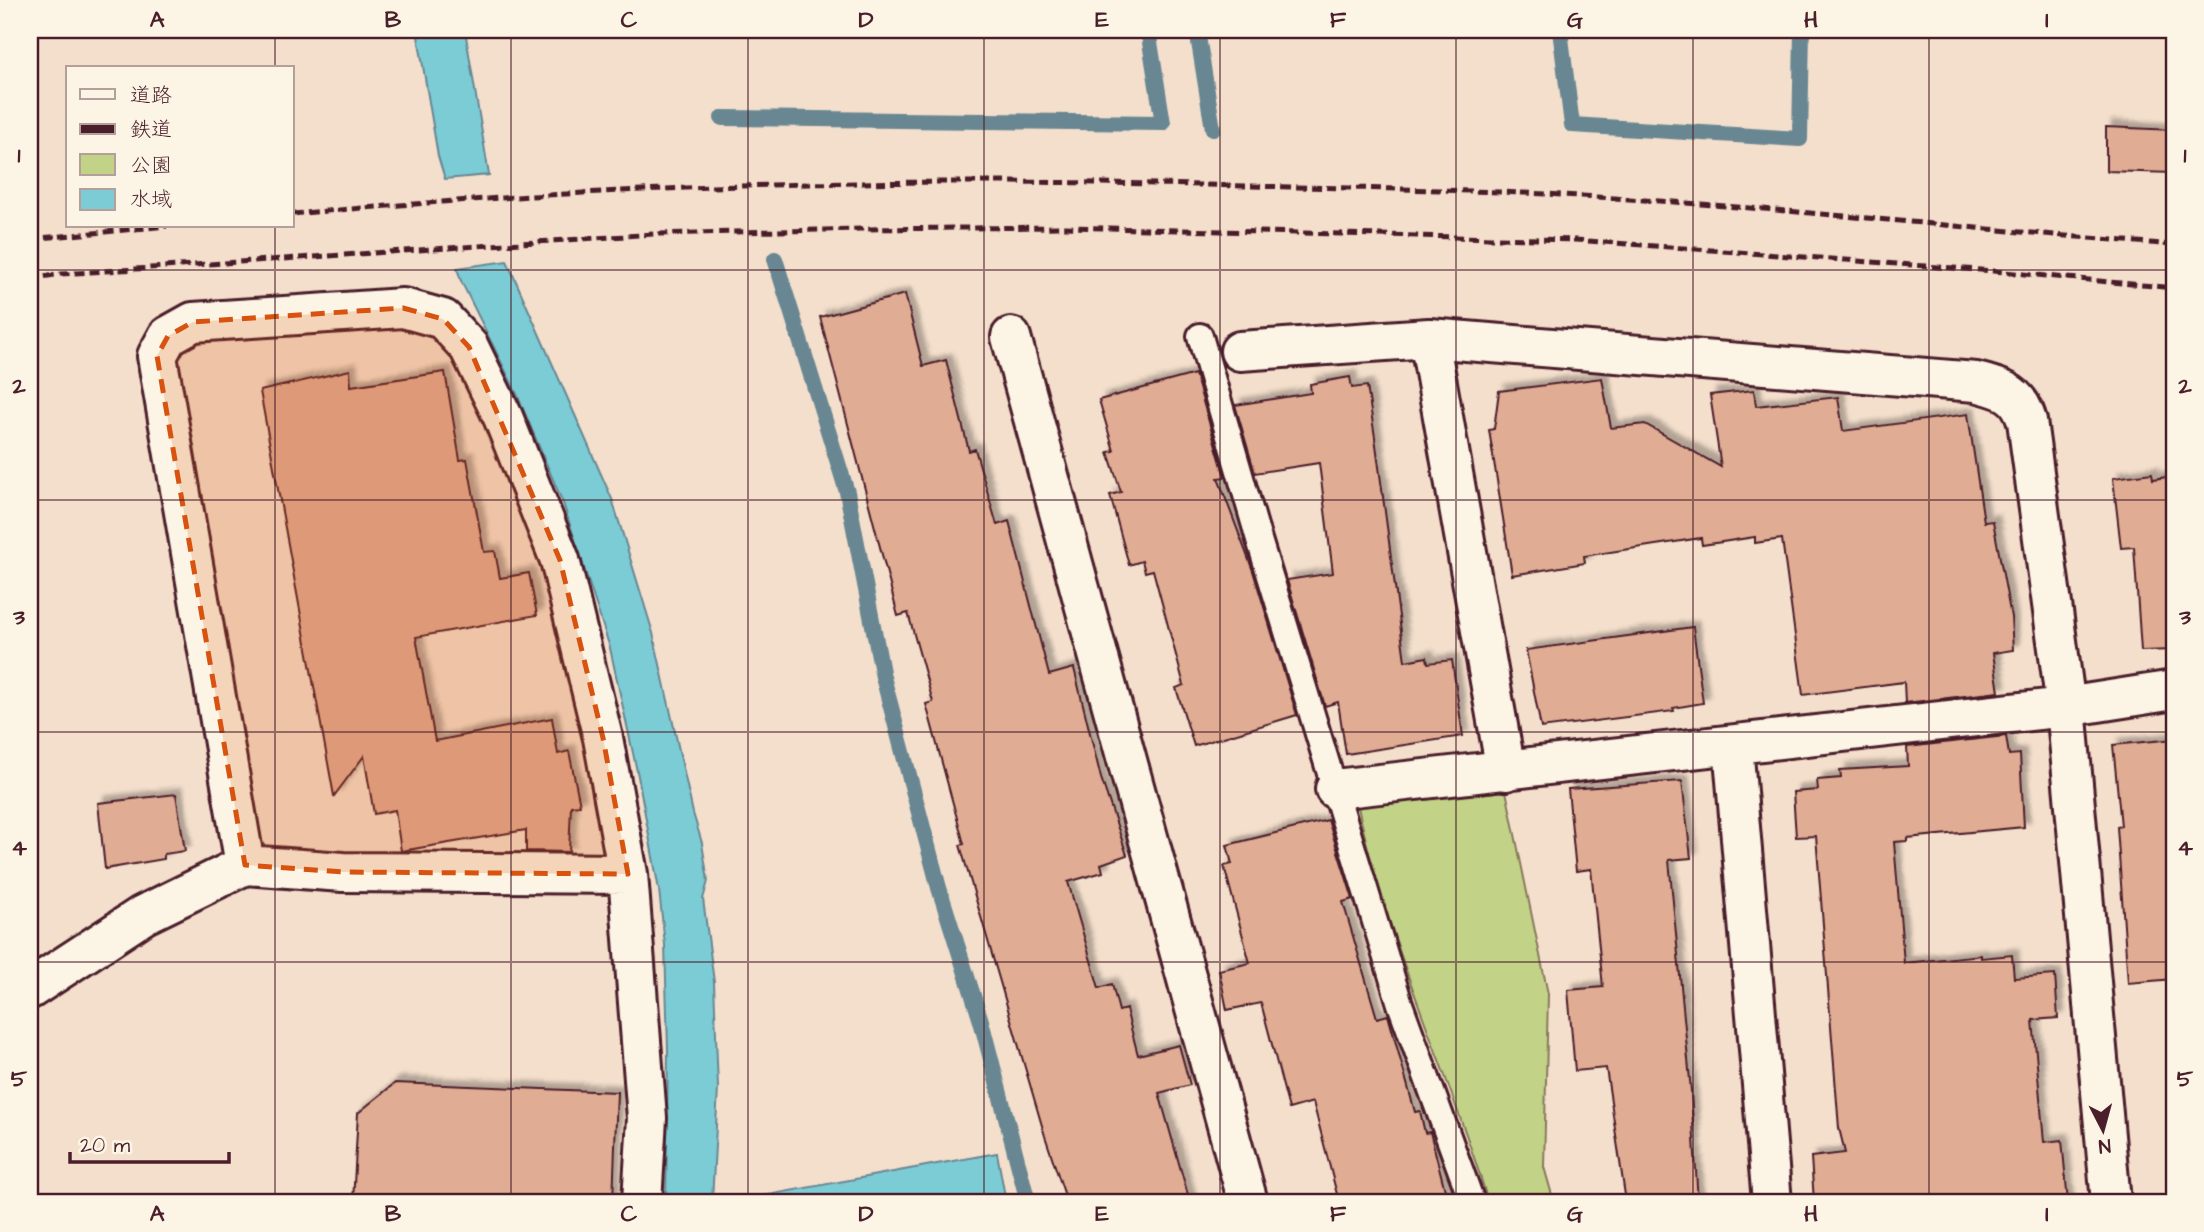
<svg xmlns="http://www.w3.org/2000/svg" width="2204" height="1232" viewBox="0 0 2204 1232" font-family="'Architects Daughter','Klee One',sans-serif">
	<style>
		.green { fill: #c2d388; stroke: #86795a; stroke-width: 2 }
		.water { fill: #7cccd6; stroke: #688792; stroke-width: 2 }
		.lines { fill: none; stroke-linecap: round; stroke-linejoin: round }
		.stream { stroke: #688792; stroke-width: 16 }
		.building { fill: #e0ac93; stroke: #4a1f2b; stroke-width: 2; filter: url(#shadow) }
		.lane-casing { stroke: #4a1f2b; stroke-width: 30 }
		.street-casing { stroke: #4a1f2b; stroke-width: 44 }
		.lane { stroke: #fcf5e5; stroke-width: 24 }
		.street { stroke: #fcf5e5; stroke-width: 38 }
		.rail { stroke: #4a1f2b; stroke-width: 5; stroke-dasharray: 10 5; stroke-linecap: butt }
		.marked { fill: #d8530f; fill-opacity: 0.2; stroke: #d8530f; stroke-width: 5; stroke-dasharray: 14 9; stroke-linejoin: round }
		.grid { fill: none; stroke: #4a1f2b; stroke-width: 2; stroke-opacity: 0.55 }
		.neatline { fill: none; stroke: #4a1f2b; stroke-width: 2.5 }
		.grid-label { font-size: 23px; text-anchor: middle; font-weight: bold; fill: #4a1f2b }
	</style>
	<defs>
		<filter id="shadow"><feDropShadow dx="6" dy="-6" stdDeviation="2" flood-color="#0004"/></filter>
	</defs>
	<rect width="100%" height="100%" fill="#f4dfcc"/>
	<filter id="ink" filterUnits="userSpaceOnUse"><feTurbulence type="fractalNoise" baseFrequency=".0143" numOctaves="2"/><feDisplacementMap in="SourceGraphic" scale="14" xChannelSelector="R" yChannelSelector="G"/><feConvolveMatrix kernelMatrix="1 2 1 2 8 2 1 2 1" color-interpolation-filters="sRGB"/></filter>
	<g filter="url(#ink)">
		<path class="green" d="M1506,791L1548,994L1544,1167L1554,1202H1488C1476,1159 1460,1118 1445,1076C1412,988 1378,899 1358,807Z"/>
		<path class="water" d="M417,30H465L489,175L445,179L438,156Z
			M507,261L612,499L653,633L693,813L702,843L708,881L703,899L714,982L718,1088L712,1202H666L668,1049L665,945L659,890L638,776L610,648L563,503L516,392L461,281L457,268Z
			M997,1153L1006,1202H762V1196Z"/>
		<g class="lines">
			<path class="stream" d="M1197,30L1213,129
				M1560,30L1572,125L1800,139L1802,30
				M722,118L1163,123L1148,30
				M775,259L847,492L883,677L939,888L981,1021L1028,1202"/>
		</g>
		<path class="building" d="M2106,127L2174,130V173L2106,171Z
			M905,294L923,366L946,360L969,451L975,449L997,525L1009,521L1049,675L1074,668L1101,778L1127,855L1101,864L1103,872L1068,882L1099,988L1112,984L1119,1011L1126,1009L1138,1055L1179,1045L1190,1085L1159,1093L1190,1202H1067L1045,1136L960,845L964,844L926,704L933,702L908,613L898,616L820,317Z
			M350,370L351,386L445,372L460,460L467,459L484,552L495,551L500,578L529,573L537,615L416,637L435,741L552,718L558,754L569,751L580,805L571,806L569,852L526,851V830L401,851L395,810L374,814L364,756L334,796L260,391Z
			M1195,374L1225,477L1218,478L1253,571L1297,715L1194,746L1176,688L1184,685L1153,570L1145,572L1142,561L1129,565L1110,495L1121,492L1108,452L1114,451L1099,400Z
			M1350,377L1352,388L1367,386L1375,437L1405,661L1427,657L1428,663L1452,660L1463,736L1346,754L1338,702L1325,706L1287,580L1333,573L1319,463L1255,473L1235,405L1311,393L1310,384Z
			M1602,378L1611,428L1645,424L1721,467L1710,395L1754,390L1756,406L1838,397L1843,431L1968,414L1984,522L1993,521L2011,617L2013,650L1993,653L1999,692L1905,703L1904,682L1803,695L1782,539L1755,543V537L1702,545L1701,538L1584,556L1585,563L1512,575L1489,430L1494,429L1499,391Z
			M2152,473L2153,479L2174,476V650L2141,651L2134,547L2121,548L2113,478Z
			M1693,627L1703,703L1673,708L1674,711L1541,728L1526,650Z
			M2006,736L2009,755L2020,754L2024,827L1907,838V841L1894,842L1904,963L1981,955V958L2012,955L2014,978L2055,975L2058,1018L2033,1020L2044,1142L2062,1140L2068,1202H1814L1811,1157L1845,1153L1839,1128L1816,836L1796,837L1793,792L1818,790L1817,780L1841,778L1840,770L1908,766L1907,747Z
			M2174,739V979L2128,983L2117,827L2121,826L2113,745Z
			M1682,781L1691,858L1669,860L1691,1091L1698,1202H1626L1606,1068L1575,1071L1568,990L1603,987L1591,869L1576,871L1568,789Z
			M176,794L185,851L164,854V859L105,869L98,803Z
			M1328,820L1353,899L1343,902L1377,1018L1388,1015L1415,1112L1420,1111L1425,1133L1430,1132L1448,1202H1339L1313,1102L1289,1109L1261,1003L1227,1010L1219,970L1250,963L1224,866L1232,864L1227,845Z
			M395,1083L617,1092L613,1202H353L358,1113Z"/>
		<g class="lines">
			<g class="lane-casing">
				<path id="lane" d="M1200,336L1257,533L1400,1004L1472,1202"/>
			</g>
			<g class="street-casing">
				<path id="street" d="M1011,337L1248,1202
					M1429,338L1506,771
					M1240,351L1429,338L1976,382C2002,389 2019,392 2027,421L2066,707L2174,690
					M1733,745L1772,1202
					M1335,789L2066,707L2111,1202
					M245,865L157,356L168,336L193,322L403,308L443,319L469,347L503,417L560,560L603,738L628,874L647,1118L642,1202
					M30,989L143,915L245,865L343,872L628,874"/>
			</g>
			<use href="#lane" class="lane"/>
			<use href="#street" class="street"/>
			<path class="rail" d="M292,214C518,194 746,182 973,182C1065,182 1157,184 1248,186C1340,188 1431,189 1523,193C1740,203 1957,228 2174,245
				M30,239L167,226
				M30,279L61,274L655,234L861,229L1065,227L1575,240L1993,271L2174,288"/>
		</g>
	</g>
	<path class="marked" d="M403,308L443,319L469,347L560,560L603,738L628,874L343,872L245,865L157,356L168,336L193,322Z"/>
	<path class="grid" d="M275,30V68M511,30V1202M748,30V1202M984,30V1202M1220,30V1202M1456,30V1202M1693,30V1202M1929,30V1202M275,226V1202M30,270H2174M30,500H2174M30,732H2174M30,962H2174"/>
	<rect width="2204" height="1232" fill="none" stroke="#fcf5e5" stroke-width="77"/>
	<rect x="66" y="66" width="228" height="161" fill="#fcf5e5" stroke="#b59f9b" stroke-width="2"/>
	<rect x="80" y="89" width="35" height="10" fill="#fcf5e5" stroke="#b59f9b" stroke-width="2"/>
	<text x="130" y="102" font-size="21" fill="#4a1f2b">道路</text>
	<rect x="80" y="124" width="35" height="10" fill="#4a1f2b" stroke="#b59f9b" stroke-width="2"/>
	<text x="130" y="136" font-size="21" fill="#4a1f2b">鉄道</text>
	<rect x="80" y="154" width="35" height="21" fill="#c2d388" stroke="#b59f9b" stroke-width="2"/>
	<text x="130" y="172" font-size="21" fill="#4a1f2b">公園</text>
	<rect x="80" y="189" width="35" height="21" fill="#7cccd6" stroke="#b59f9b" stroke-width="2"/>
	<text x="130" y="206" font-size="21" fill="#4a1f2b">水域</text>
	<g transform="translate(2103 1130) rotate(174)" stroke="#fcf5e5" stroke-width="5" paint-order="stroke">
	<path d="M0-5L12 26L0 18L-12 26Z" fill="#4a1f2b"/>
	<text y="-10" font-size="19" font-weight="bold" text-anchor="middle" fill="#4a1f2b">N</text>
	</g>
	<path d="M70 1152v10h159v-10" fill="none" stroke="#4a1f2b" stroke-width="3.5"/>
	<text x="80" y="1152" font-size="21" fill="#4a1f2b" stroke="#fcf5e5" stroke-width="5" paint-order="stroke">20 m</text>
	<rect x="38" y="38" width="2128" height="1156" class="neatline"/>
	<g class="grid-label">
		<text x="157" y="27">A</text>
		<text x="393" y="27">B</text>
		<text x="629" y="27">C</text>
		<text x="866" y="27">D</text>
		<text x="1102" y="27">E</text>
		<text x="1338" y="27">F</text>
		<text x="1575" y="27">G</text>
		<text x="1811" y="27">H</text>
		<text x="2047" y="27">I</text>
		<text x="19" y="162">1</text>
		<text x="2185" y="162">1</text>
		<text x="19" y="393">2</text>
		<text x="2185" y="393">2</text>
		<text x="19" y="624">3</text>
		<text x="2185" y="624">3</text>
		<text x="19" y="855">4</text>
		<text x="2185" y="855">4</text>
		<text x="19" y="1086">5</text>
		<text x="2185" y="1086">5</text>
		<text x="157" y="1221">A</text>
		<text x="393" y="1221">B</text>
		<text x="629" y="1221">C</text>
		<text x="866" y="1221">D</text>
		<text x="1102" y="1221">E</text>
		<text x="1338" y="1221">F</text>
		<text x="1575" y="1221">G</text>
		<text x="1811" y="1221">H</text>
		<text x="2047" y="1221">I</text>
	</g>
</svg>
